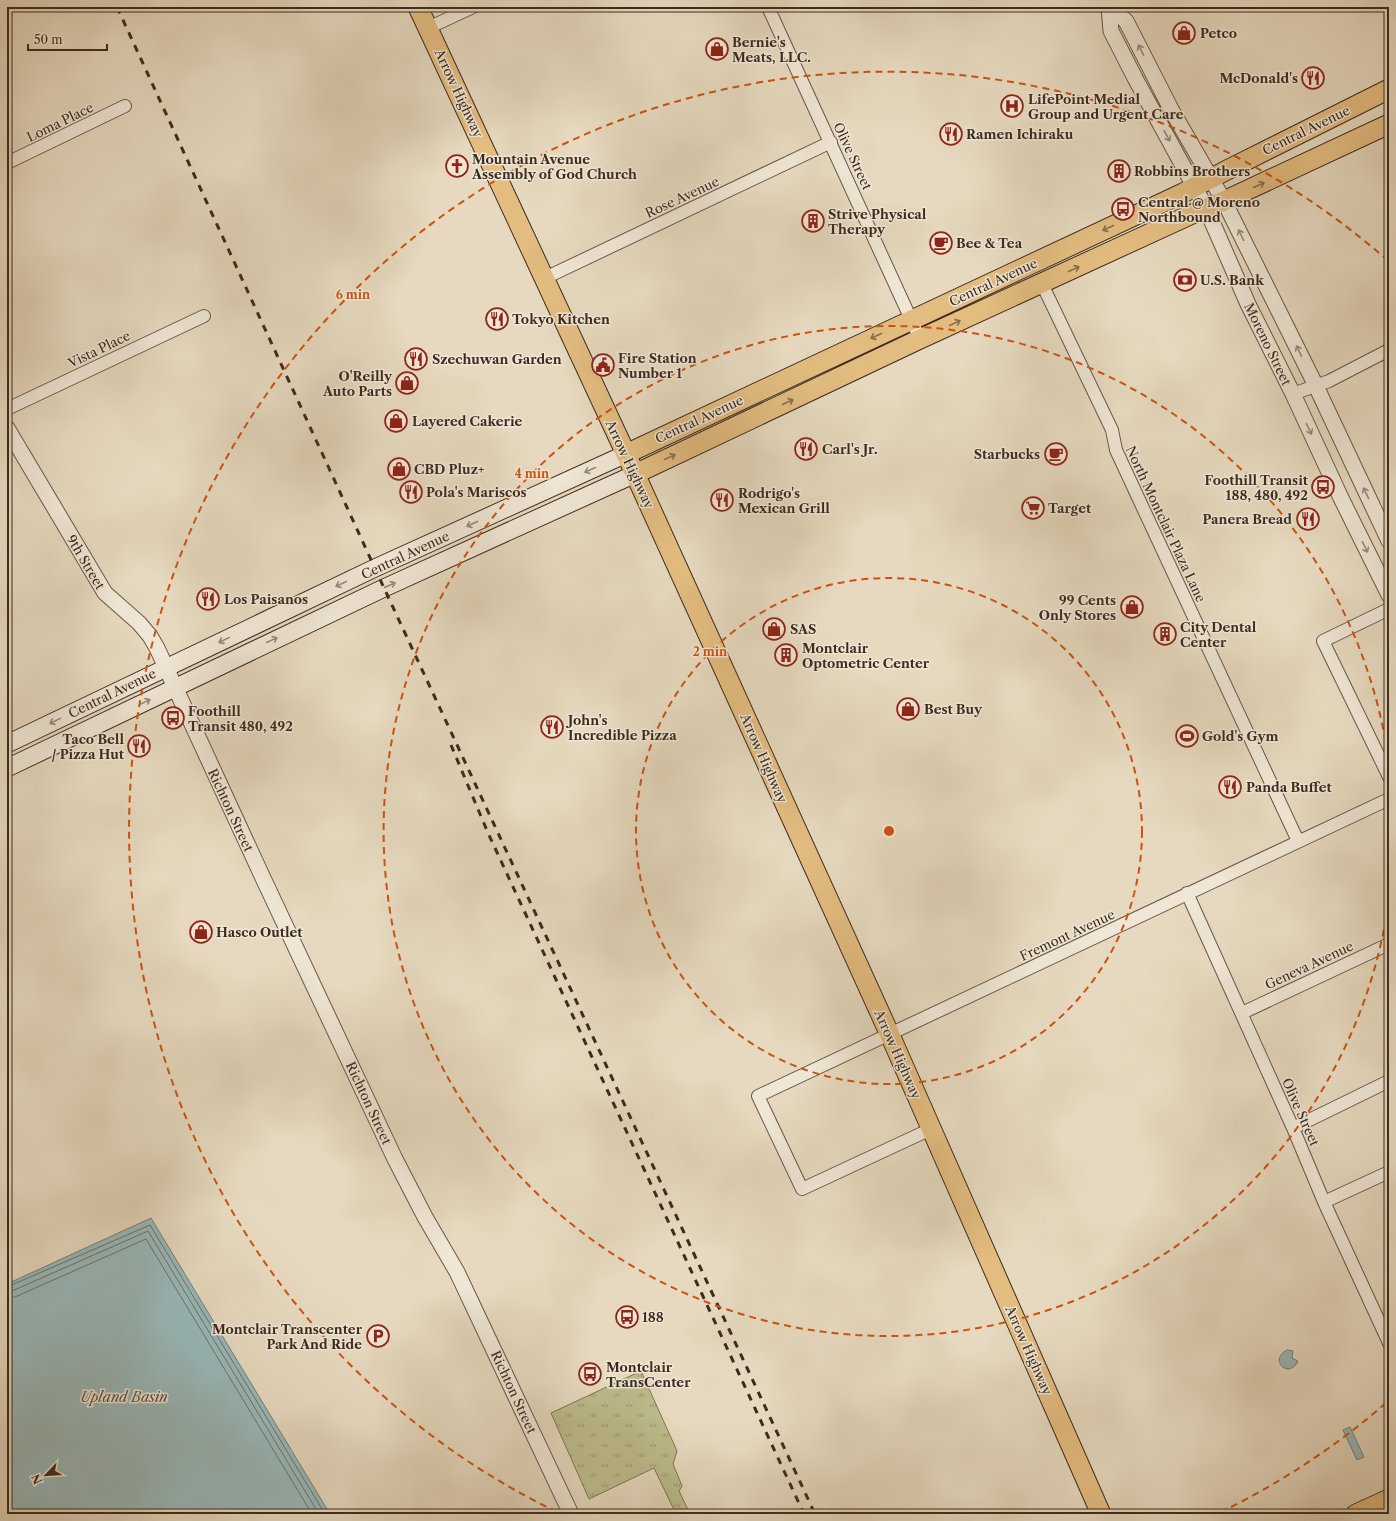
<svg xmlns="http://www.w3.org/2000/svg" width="1396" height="1521" viewBox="0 0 1396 1521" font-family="'Libre Caslon Text',serif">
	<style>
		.park { fill: url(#park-tufts); stroke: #7d7456 }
		.water { fill: #99b9ba; stroke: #74807c }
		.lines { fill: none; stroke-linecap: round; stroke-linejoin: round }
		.shore { stroke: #6b726c; stroke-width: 1 }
		.minor-casing { stroke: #675647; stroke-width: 14 }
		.tertiary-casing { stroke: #675647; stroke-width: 17 }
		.secondary-casing { stroke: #3d2b1f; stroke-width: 19 }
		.primary-casing { stroke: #3d2b1f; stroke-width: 21 }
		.minor { stroke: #efe6d5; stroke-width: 12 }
		.tertiary { stroke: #efe6d5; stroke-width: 15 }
		.secondary { stroke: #efe6d5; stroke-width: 17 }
		.primary { stroke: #e3bc80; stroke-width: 19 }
		.rail { stroke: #3d2b1f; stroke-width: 3; stroke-dasharray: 7 7; stroke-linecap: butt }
		.oneway { stroke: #96887a }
		.oneway2 { stroke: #886c4b }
		.ring { fill: none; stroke: #ce520f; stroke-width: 2; stroke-dasharray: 7 5 }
		.labels { text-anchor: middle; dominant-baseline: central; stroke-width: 3; stroke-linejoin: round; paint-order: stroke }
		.poi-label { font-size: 13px; font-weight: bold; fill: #3d2b1f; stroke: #efe6d5; text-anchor: start }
		.street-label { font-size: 13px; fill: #3d2b1f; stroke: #efe6d5 }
		.water-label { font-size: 14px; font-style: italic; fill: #544e46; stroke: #efe6d5 }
		.centre { fill: #ce520f; stroke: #efe6d5; stroke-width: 2 }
		.ring-label { font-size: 12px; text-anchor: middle; font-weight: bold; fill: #ce520f; stroke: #efe6d5; stroke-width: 3; stroke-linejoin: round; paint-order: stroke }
	</style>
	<defs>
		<pattern id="park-tufts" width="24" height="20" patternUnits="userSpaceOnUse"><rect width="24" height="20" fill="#bdbc8c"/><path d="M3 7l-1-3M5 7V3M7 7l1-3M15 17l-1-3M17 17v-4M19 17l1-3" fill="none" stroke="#9b9972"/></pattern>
	</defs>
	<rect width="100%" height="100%" fill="#e6d9bf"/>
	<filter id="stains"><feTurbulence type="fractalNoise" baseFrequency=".005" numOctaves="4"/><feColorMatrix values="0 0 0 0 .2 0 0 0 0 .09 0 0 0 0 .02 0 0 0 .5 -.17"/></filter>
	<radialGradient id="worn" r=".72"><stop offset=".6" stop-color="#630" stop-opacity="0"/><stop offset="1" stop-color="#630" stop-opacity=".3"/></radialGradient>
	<path class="park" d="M641,1371L677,1451L673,1464L682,1486L679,1491L690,1514H676L654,1468L589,1499L551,1413Z"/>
	<path class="water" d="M151,1218L330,1514H7V1284Z
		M1287,1350L1293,1351L1292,1358L1298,1361C1289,1380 1268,1360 1287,1350Z
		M1350,1427L1364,1457L1357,1460L1343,1430Z"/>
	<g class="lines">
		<path class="shore" d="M7,1287L150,1225L325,1514
			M7,1292L12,1291L148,1231L319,1514
			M7,1298L15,1297L146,1239L312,1514"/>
		<g class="minor-casing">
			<path id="minor" d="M768,7L920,339
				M428,28L473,7
				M7,163L125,106
				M545,278L831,142
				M1042,284L1112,430L1116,450L1298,841
				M1293,394L1329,381L1389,350
				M7,409L204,316
				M1389,609L1323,641L1389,777
				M1187,893L1293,1128L1324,1202L1389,1343
				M1242,1013L1389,944
				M1293,1128L1389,1081
				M931,1129L802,1189L758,1096L1389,799
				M1324,1202L1389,1172"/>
		</g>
		<g class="tertiary-casing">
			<path id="tertiary" d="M1109,7L1111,31L1135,78L1206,208L1248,304L1293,394L1341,498L1389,595
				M1109,7L1126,21L1172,111L1224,201L1316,386L1389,541
				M7,428L105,593L139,623L150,636L157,648L263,878L395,1159L425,1217L457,1272L571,1514"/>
		</g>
		<g class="secondary-casing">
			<path id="secondary" d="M7,744L375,568L626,454
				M7,768L384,588L635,474"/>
		</g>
		<g class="primary-casing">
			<path id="primary" d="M418,7L626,454L890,1035L1101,1514
				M626,454L1183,193L1229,169L1389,89
				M635,474L920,339L1192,214L1224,201L1389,124
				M1356,1514L1389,1499"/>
		</g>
		<use href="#minor" class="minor"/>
		<use href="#tertiary" class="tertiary"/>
		<use href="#secondary" class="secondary"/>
		<use href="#primary" class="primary"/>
		<path class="rail" d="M117,7L384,588L815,1514
			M451,745L488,833L804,1514"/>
	</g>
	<defs><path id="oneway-shaft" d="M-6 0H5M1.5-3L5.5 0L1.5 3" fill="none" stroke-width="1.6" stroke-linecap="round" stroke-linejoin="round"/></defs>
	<g class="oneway">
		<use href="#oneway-shaft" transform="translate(1141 50) rotate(-117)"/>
		<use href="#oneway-shaft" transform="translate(1167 136) rotate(61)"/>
		<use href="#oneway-shaft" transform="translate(1241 235) rotate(-116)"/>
		<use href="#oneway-shaft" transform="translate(1299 351) rotate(-116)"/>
		<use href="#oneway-shaft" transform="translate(1309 429) rotate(65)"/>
		<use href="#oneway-shaft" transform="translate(590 470) rotate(156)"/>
		<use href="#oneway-shaft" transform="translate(1366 493) rotate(-115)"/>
		<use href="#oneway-shaft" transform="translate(472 524) rotate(156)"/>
		<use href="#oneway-shaft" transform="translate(1365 547) rotate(64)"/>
		<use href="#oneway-shaft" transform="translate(341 584) rotate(155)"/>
		<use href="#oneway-shaft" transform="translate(390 585) rotate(-24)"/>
		<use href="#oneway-shaft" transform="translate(224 640) rotate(154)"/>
		<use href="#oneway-shaft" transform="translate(272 640) rotate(-25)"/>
		<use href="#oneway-shaft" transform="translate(145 702) rotate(-26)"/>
		<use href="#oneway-shaft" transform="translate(55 721) rotate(154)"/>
	</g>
	<g class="oneway2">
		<use href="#oneway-shaft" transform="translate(1259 185) rotate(-25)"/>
		<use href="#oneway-shaft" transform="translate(1108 228) rotate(155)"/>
		<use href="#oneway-shaft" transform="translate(1074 269) rotate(-25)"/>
		<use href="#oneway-shaft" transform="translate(955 323) rotate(-25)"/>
		<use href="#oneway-shaft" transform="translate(876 336) rotate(155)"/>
		<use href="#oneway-shaft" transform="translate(788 402) rotate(-25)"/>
		<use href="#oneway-shaft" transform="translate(670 457) rotate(-25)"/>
	</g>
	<g class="ring">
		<circle cx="889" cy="831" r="253"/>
		<path d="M1388 906A505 505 0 1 1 1388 756"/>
		<path d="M1386 1403A758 758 0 0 1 1221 1512M557 1512A758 758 0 1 1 1386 259"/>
	</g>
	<defs>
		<g id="shop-ring" transform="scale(1.15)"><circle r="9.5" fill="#efe6d5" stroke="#8f2418" stroke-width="1.5"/><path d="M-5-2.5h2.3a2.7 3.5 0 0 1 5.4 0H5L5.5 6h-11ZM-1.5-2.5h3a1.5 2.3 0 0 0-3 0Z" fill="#8f2418"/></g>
		<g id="restaurant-ring" transform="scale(1.15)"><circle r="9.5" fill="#efe6d5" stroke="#8f2418" stroke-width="1.5"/><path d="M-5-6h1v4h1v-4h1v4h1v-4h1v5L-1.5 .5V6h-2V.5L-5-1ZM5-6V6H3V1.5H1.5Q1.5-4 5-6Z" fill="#8f2418"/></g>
		<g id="hospital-ring" transform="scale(1.15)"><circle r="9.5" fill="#efe6d5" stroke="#8f2418" stroke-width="1.5"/><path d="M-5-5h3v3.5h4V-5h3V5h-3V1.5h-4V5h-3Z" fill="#8f2418"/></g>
		<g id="church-ring" transform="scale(1.15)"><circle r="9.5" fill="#efe6d5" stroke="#8f2418" stroke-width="1.5"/><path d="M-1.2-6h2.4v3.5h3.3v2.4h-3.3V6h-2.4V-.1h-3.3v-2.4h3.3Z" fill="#8f2418"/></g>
		<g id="building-ring" transform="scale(1.15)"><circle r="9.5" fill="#efe6d5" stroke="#8f2418" stroke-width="1.5"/><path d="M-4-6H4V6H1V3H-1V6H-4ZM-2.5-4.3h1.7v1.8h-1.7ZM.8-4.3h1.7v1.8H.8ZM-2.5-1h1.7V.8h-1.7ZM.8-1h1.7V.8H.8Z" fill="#8f2418"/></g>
		<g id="bus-ring" transform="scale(1.15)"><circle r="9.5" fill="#efe6d5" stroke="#8f2418" stroke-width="1.5"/><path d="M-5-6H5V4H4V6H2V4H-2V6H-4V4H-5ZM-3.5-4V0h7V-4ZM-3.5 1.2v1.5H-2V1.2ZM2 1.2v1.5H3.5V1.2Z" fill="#8f2418"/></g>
		<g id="cafe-ring" transform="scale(1.15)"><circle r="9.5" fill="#efe6d5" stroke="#8f2418" stroke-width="1.5"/><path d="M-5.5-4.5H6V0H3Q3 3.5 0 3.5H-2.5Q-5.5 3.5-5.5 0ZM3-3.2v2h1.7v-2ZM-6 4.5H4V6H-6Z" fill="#8f2418"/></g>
		<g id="bank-ring" transform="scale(1.15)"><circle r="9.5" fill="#efe6d5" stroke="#8f2418" stroke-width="1.5"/><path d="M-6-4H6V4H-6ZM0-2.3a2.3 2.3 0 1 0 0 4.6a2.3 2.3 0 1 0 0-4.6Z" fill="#8f2418"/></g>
		<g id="civic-ring" transform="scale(1.15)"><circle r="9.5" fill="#efe6d5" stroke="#8f2418" stroke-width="1.5"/><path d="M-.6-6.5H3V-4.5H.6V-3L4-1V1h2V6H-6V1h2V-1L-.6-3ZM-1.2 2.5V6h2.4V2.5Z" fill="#8f2418"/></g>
		<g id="supermarket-ring" transform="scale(1.15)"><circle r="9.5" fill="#efe6d5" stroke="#8f2418" stroke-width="1.5"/><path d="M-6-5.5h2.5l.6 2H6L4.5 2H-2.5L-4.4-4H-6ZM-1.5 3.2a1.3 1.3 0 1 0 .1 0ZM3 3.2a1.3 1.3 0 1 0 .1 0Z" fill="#8f2418"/></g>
		<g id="stadium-ring" transform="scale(1.15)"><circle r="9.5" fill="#efe6d5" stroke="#8f2418" stroke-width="1.5"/><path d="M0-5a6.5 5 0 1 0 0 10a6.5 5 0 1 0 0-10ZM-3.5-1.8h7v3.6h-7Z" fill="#8f2418"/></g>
		<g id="parking-ring" transform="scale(1.15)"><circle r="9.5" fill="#efe6d5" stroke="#8f2418" stroke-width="1.5"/><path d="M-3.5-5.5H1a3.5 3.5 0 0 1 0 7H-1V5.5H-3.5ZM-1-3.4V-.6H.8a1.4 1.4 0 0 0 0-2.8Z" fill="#8f2418"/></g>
	</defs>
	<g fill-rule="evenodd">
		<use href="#shop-ring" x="1184" y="33"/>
		<use href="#shop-ring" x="717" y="49"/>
		<use href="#restaurant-ring" x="1313" y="78"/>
		<use href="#hospital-ring" x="1012" y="106"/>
		<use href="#restaurant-ring" x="951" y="134"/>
		<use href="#church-ring" x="457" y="166"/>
		<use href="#building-ring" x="1119" y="171"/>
		<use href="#bus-ring" x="1123" y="209"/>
		<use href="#building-ring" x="813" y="221"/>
		<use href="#cafe-ring" x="941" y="243"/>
		<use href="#bank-ring" x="1185" y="280"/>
		<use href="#restaurant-ring" x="497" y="319"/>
		<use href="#restaurant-ring" x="416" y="359"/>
		<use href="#civic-ring" x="603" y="365"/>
		<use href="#shop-ring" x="407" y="383"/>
		<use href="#shop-ring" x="396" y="421"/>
		<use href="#restaurant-ring" x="806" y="449"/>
		<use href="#cafe-ring" x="1056" y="454"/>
		<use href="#shop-ring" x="399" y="469"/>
		<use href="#bus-ring" x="1323" y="487"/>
		<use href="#restaurant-ring" x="411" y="492"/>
		<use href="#restaurant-ring" x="722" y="500"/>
		<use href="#supermarket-ring" x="1033" y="508"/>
		<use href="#restaurant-ring" x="1308" y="519"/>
		<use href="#restaurant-ring" x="208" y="599"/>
		<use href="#shop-ring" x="1132" y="607"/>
		<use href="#shop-ring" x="774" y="629"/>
		<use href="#building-ring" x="1165" y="634"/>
		<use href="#building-ring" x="786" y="655"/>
		<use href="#shop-ring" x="908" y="709"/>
		<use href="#bus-ring" x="173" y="718"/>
		<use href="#restaurant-ring" x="552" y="727"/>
		<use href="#stadium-ring" x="1187" y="736"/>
		<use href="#restaurant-ring" x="139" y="746"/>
		<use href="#restaurant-ring" x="1230" y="787"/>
		<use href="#shop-ring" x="201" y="932"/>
		<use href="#bus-ring" x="627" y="1317"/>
		<use href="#parking-ring" x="378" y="1336"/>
		<use href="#bus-ring" x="590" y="1374"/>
	</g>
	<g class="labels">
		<g class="poi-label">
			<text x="1200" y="33">Petco</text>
			<text x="732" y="42">Bernie's<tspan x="732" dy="15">Meats, LLC.</tspan></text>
			<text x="1298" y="78" text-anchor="end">McDonald's</text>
			<text x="1028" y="99">LifePoint Medial<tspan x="1028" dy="15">Group and Urgent Care</tspan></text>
			<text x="966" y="134">Ramen Ichiraku</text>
			<text x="472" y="159">Mountain Avenue<tspan x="472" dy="15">Assembly of God Church</tspan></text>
			<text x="1134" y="171">Robbins Brothers</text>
			<text x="1138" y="202">Central @ Moreno<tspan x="1138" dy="15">Northbound</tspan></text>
			<text x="828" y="214">Strive Physical<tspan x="828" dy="15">Therapy</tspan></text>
			<text x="956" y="243">Bee &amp; Tea</text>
			<text x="1200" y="280">U.S. Bank</text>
			<text x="512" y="319">Tokyo Kitchen</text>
			<text x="618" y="358">Fire Station<tspan x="618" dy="15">Number 1</tspan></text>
			<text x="432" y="359">Szechuwan Garden</text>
			<text x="392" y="376" text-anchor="end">O'Reilly<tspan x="392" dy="15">Auto Parts</tspan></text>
			<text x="412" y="421">Layered Cakerie</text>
			<text x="822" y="449">Carl's Jr.</text>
			<text x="1040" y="454" text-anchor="end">Starbucks</text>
			<text x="414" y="469">CBD Pluz+</text>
			<text x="1308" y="480" text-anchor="end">Foothill Transit<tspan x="1308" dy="15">188, 480, 492</tspan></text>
			<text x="426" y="492">Pola's Mariscos</text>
			<text x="738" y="493">Rodrigo's<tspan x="738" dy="15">Mexican Grill</tspan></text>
			<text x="1048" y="508">Target</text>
			<text x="1292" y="519" text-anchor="end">Panera Bread</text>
			<text x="224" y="599">Los Paisanos</text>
			<text x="1116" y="600" text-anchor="end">99 Cents<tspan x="1116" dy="15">Only Stores</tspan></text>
			<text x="1180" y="627">City Dental<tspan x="1180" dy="15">Center</tspan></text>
			<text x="790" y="629">SAS</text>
			<text x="802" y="648">Montclair<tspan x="802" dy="15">Optometric Center</tspan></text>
			<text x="924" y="709">Best Buy</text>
			<text x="188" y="711">Foothill<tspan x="188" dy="15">Transit 480, 492</tspan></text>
			<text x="568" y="720">John's<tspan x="568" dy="15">Incredible Pizza</tspan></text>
			<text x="1202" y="736">Gold's Gym</text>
			<text x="124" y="739" text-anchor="end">Taco Bell<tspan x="124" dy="15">/ Pizza Hut</tspan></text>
			<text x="1246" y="787">Panda Buffet</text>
			<text x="216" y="932">Hasco Outlet</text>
			<text x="642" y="1317">188</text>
			<text x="362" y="1329" text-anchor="end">Montclair Transcenter<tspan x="362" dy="15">Park And Ride</tspan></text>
			<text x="606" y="1367">Montclair<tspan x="606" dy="15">TransCenter</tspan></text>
		</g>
		<g class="street-label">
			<text transform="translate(459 93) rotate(65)">Arrow Highway</text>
			<text transform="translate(60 122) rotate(-26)">Loma Place</text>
			<text transform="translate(1306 130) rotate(-26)">Central Avenue</text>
			<text transform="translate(853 156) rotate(65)">Olive Street</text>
			<text transform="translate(682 197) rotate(-25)">Rose Avenue</text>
			<text transform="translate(993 282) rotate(-25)">Central Avenue</text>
			<text transform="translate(1268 344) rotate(64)">Moreno Street</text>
			<text transform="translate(99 349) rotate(-26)">Vista Place</text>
			<text transform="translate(699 419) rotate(-25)">Central Avenue</text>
			<text transform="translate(630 464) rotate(65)">Arrow Highway</text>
			<text transform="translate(1166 524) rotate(65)">North Montclair Plaza Lane</text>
			<text transform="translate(405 555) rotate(-25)">Central Avenue</text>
			<text transform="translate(86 562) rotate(59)">9th Street</text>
			<text transform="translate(112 693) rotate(-26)">Central Avenue</text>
			<text transform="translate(764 758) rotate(66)">Arrow Highway</text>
			<text transform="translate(231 810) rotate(65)">Richton Street</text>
			<text transform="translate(1067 935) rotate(-25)">Fremont Avenue</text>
			<text transform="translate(1309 965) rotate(-25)">Geneva Avenue</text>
			<text transform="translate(898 1054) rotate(66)">Arrow Highway</text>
			<text transform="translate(369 1103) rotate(65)">Richton Street</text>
			<text transform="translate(1301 1112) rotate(66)">Olive Street</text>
			<text transform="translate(1029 1350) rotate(66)">Arrow Highway</text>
			<text transform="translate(514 1392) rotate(65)">Richton Street</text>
		</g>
		<g class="water-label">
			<text x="124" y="1397">Upland Basin</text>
		</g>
	</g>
	<circle cx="889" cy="831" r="6" class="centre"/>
	<g class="ring-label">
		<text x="353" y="299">6 min</text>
		<text x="532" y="478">4 min</text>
		<text x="710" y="656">2 min</text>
	</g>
	<rect width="1396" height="1521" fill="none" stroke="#e6d9bf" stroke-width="24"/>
	<rect x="8" y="8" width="1380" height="1505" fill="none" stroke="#3d2b1f" stroke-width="2"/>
	<rect x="12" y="12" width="1372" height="1497" fill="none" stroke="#3d2b1f"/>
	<g transform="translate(46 1475) rotate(245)" stroke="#efe6d5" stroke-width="3" paint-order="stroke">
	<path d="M0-3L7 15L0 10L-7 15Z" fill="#3d2b1f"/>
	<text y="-6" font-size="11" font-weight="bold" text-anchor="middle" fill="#3d2b1f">N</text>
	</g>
	<path d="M28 44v6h79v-6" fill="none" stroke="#3d2b1f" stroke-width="2"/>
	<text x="34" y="44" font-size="12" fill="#3d2b1f" stroke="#efe6d5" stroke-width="3" paint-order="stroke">50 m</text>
	<rect width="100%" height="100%" filter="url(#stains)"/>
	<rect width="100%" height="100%" fill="url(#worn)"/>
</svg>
